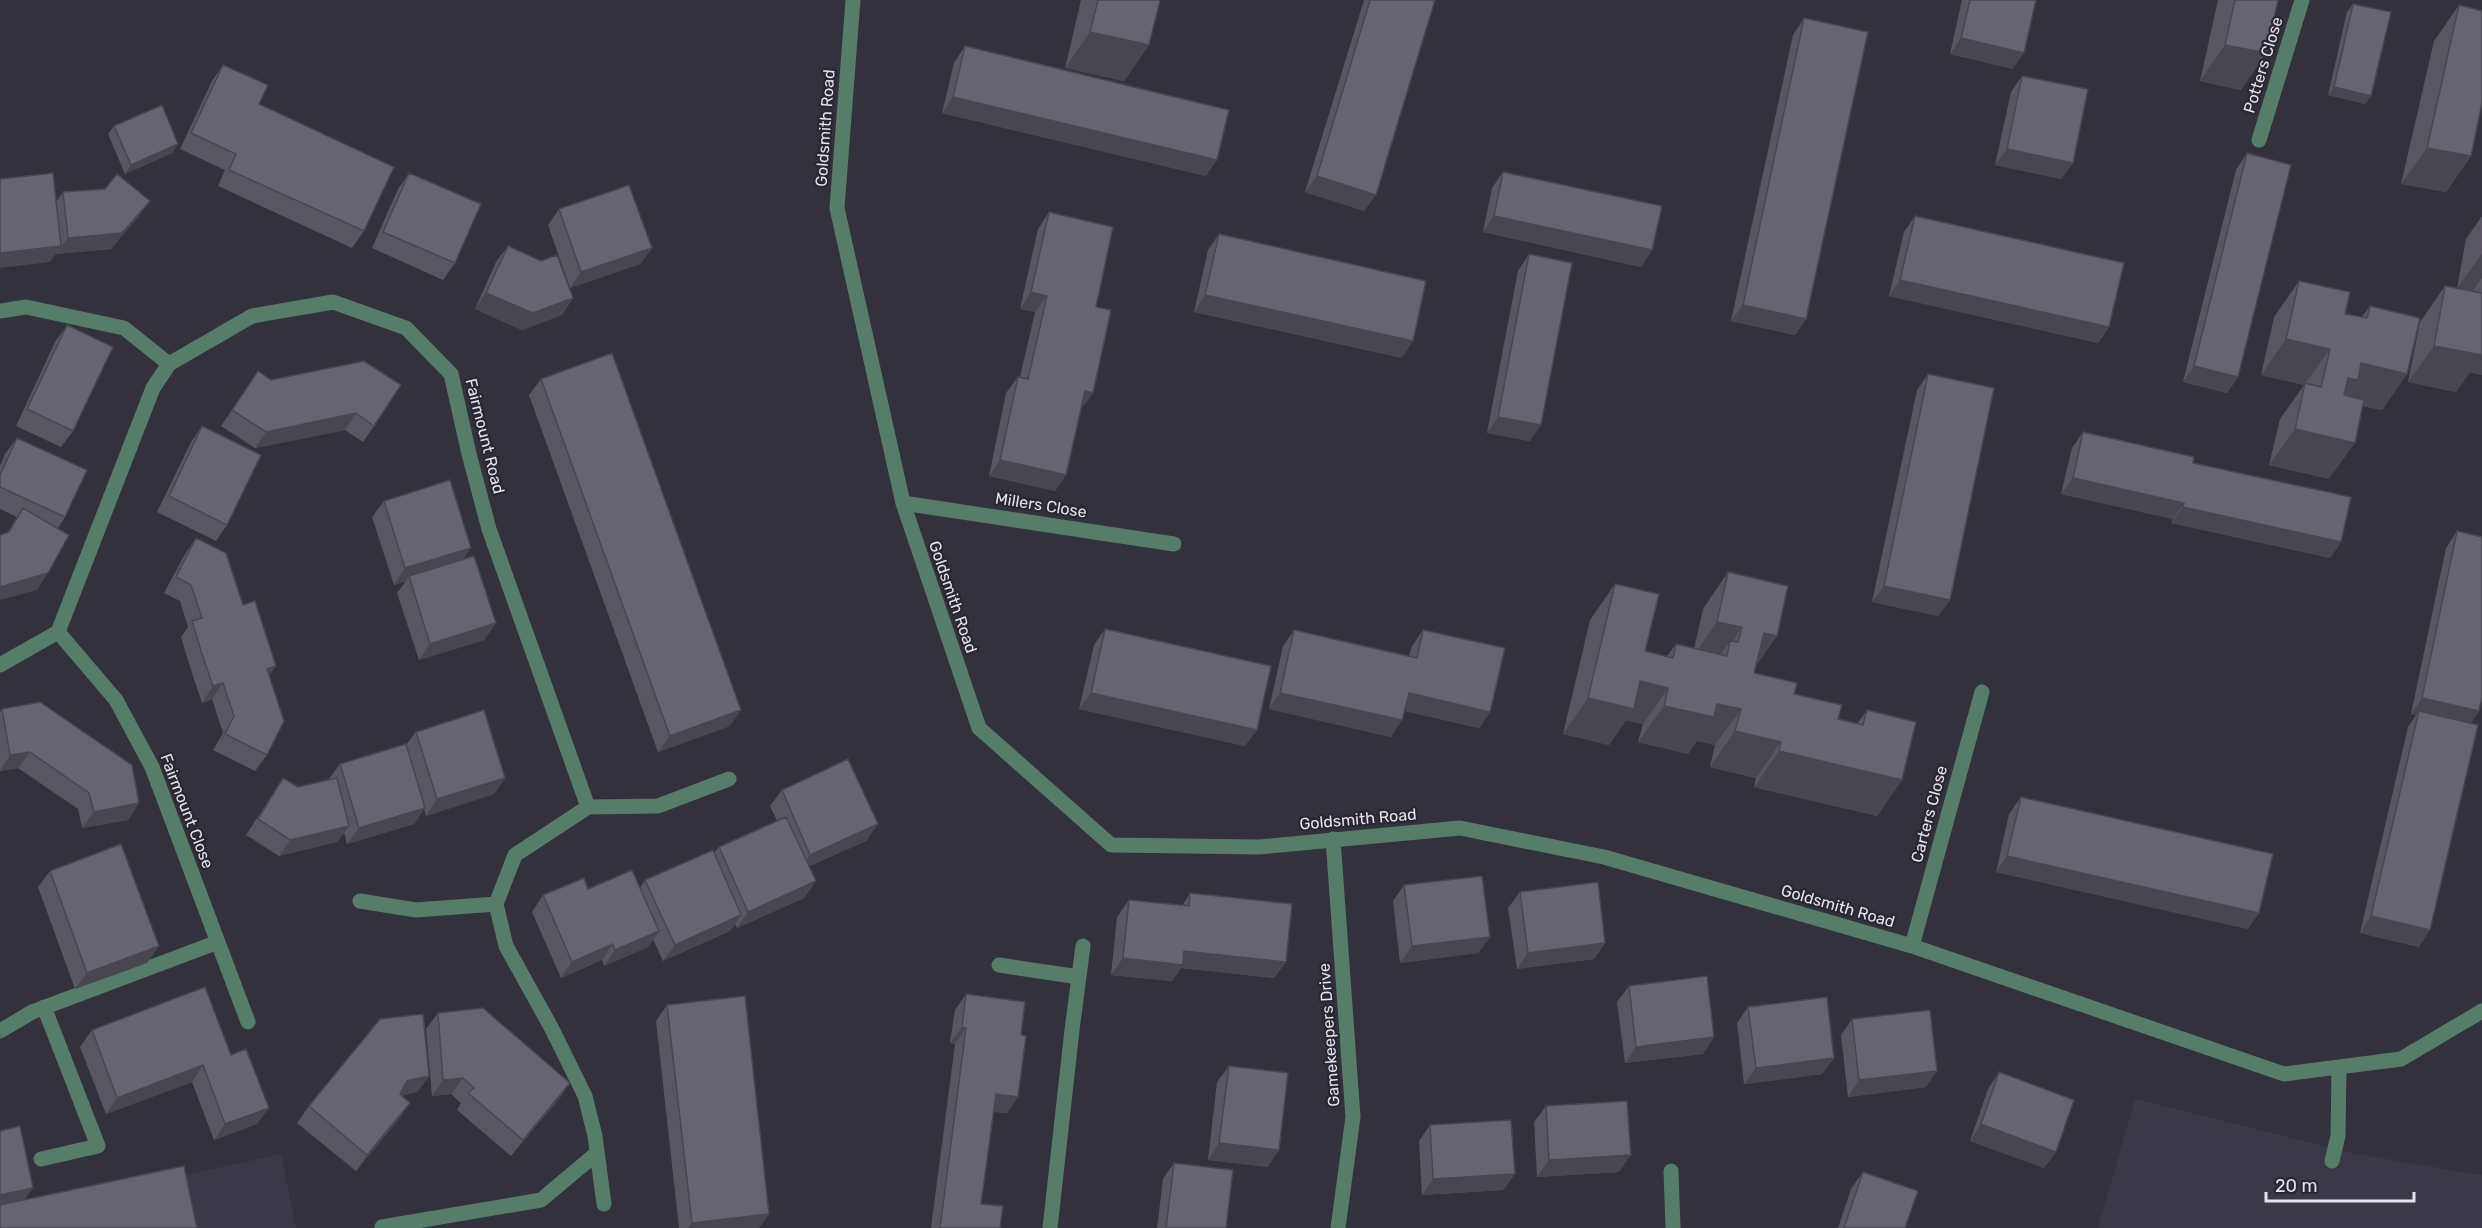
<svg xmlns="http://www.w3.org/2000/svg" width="2482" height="1228" viewBox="0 0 2482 1228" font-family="Rubik,sans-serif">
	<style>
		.built { fill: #3b3848 }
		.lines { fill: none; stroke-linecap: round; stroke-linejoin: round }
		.minor { stroke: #567d69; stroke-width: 15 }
		.wall { fill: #595661 }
		.shaded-wall { fill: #48464f }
		.building { fill: #676471; stroke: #48464f; stroke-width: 1.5 }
		.labels { text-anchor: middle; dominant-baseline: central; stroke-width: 4.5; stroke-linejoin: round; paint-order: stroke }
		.street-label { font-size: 16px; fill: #e5e3eb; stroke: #292731 }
	</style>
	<rect width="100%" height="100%" fill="#33313b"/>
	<path class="built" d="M2135,1099L2351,1153L2482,1175V1228H2098Z
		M281,1154L296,1228H0V1215Z"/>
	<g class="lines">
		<path class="minor" d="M853,0L837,208L903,503L979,728L1111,845L1259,847L1460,828L1604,857L1912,946L2284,1074L2401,1059L2482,1011
			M2259,140L2302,0
			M0,311L26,307L124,328L169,364
			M903,503L1174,544
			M58,632L116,700L152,767L248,1022
			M0,665L58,632L153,388L169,364L252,316L333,302L406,328L451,374L469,454L489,529L588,807L658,806L729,779
			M1333,839L1353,1117L1338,1228
			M360,901L416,910L496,904
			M496,904L506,946L552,1029L585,1096L595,1136L604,1204
			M496,904L515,855L588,807
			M1912,946L1982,692
			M999,965L1079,977
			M0,1031L32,1012L218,942
			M41,1159L98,1146L44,1007
			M2332,1161L2338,1136L2339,1067
			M1671,1171L1673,1228
			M382,1227L541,1200L597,1153
			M1050,1228L1072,1030L1083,946"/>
	</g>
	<path class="wall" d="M1081,0H1160L1149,45L1124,81L1065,68Z
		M1364,0H1435L1364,211L1305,192Z
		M1962,0H2036L2013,69L1950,54Z
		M2218,0H2278L2266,53L2241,90L2200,81Z
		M2353,4L2371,96L2365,104L2328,95L2347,12Z
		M2459,5L2471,156L2446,192L2401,184L2434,41Z
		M1804,18L1806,319L1795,335L1731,321L1793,35Z
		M965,46L1206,176L942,113L954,63Z
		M223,65L259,104L364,231L352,248L218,186L225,170L180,149L212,81Z
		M2022,76L2073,163L2061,179L1995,165L2011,92Z
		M114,126L178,144L172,153L125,174L108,134Z
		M2247,153L2238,377L2227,393L2183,382L2236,170Z
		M1503,172L1652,250L1641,267L1483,232L1492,188Z
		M409,173L455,263L443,280L372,248L398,189Z
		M63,192L150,201L138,217L111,249L56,254V253L50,262L56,202Z
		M559,209L652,248L640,264L570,288L548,225Z
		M1049,212L1096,307L1093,393L1081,409L1066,475L1055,491L989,476L1006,393L1018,377H1020L1035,312L1020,309L1038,229Z
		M1915,216L2109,327L2098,343L1889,296L1904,232Z
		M2482,216V375L2470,372L2456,392L2408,382L2420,322L2445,286L2457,288L2466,239Z
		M1219,234L1402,358L1194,312L1208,250Z
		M508,246L573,298L562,315L522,330L475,309L496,262Z
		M1529,254L1530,441L1487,433L1518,271Z
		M2299,281L2345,314L2362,317L2370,306L2407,374L2382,410L2363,406L2329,479L2269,465L2280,419L2304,385L2261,375L2274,317Z
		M67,325L73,431L61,447L16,426L55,342Z
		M364,361L374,426L363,442L345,430L255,448L221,426L258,371L271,380Z
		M1928,374L1950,600L1938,616L1872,602L1917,390Z
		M541,379L730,726L658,752L529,395Z
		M202,426L227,525L216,541L157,512L191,442Z
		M2083,432L2193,463L2341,542L2330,558L2171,523L2173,519L2061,494L2072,448Z
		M17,438L65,517L58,528L37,590L7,533L17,517L0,509V466L5,454Z
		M384,501L464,559L496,623L484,640L419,660L397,593L406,581L394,585L372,517Z
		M2457,531L2479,711L2471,723L2419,947L2360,933L2408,727L2416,715L2411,714L2446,548Z
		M196,538L243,605L269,676L267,755L255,771L213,750L223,733L212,699L202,703L191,670L181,637L188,627L180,601L164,593L185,554Z
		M1728,572L1756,666L1754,673L1794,694L1838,719L1857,724L1867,710L1902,780L1877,816L1754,787L1756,778L1710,767L1715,745L1697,741L1688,754L1638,742L1643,724L1626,720L1609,745L1563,734L1590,620L1615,584L1645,651L1667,656L1676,644L1694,649L1703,609Z
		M1105,629L1245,746L1079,709L1094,645Z
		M1294,630L1409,656L1412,646L1423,630L1490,712L1479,728L1405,711L1391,737L1269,709L1283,646Z
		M2,709L139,803L128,820L82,828L78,809L18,768L0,771V712Z
		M416,732L505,778L494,794L426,816L424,809L414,824L347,844L344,833L337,842L279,856L246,835L272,795L283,778L298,787L328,780L340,764L406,745Z
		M782,790L878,824L866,841L809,866L816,881L804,898L737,928L735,924L730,931L663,961L653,939L648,947L604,966L602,960L561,978L532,912L543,895L588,889L640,888L645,880L714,853L719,847L777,821L770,806Z
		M2021,797L2248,929L1996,872L2009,814Z
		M50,871L159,946L147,963L75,989L38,887Z
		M1404,885L1490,937L1478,953L1400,963L1393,901Z
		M1520,892L1605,943L1594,959L1517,969L1508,908Z
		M1190,893L1286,962L1274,978L1181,968L1172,981L1111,975L1117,917L1129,900L1182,906Z
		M1629,986L1714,1037L1703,1054L1625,1063L1617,1002Z
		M205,987L257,1124L214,1140L192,1082L106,1114L80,1047L92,1030Z
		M966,994L1021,1035L1018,1097L1007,1113L994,1112L981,1204L1000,1228H931L955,1044L950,1043L955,1010Z
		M667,1005L769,1214L759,1228H679L656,1021Z
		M1748,1007L1834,1058L1822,1074L1744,1084L1737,1023Z
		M438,1013L570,1083L559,1099L511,1156L457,1110L461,1103L451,1094L432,1096L426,1029Z
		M1852,1019L1926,1087L1848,1097L1841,1035Z
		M1229,1066L1268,1167L1208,1160L1217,1082Z
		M1999,1072L2056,1152L2044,1168L1970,1141L1988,1089Z
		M429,1076L417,1092L401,1096L399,1119L356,1171L297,1123L309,1106Z
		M1546,1106L1619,1172L1537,1177L1534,1122Z
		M1430,1125L1515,1174L1503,1190L1422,1195L1419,1141Z
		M1174,1163L1226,1228H1157L1163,1179Z
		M1863,1172L1905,1228H1838L1851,1189Z"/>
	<path class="shaded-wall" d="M1090,32L1149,45L1124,81L1065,68Z
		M1961,38L2024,53L2013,69L1950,54Z
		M2225,45L2266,53L2241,90L2200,81Z
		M2334,87L2371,96L2365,104L2328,95Z
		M953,97L1217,160L1206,176L942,113Z
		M178,144L172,153L125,174L131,165Z
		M2427,148L2471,156L2446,192L2401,184Z
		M2007,149L2073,163L2061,179L1995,165Z
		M1317,176L1376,195L1364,211L1305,192Z
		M150,201L138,217L111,249L56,254L68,238Z
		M1494,216L1652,250L1641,267L1483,232Z
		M61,246L50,262L0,268V253Z
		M652,248L640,264L570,288L581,272Z
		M2482,254V278L2471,293L2456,290Z
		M1900,280L2109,327L2098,343L1889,296Z
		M1031,292L1047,296L1035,312L1020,309Z
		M486,293L573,298L562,315L522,330L475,309Z
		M1205,295L1413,341L1402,358L1194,312Z
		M1743,305L1806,319L1795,335L1731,321Z
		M2286,339L2330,349L2304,385L2261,375Z
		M2482,339V375L2470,372L2456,392L2408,382L2434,346Z
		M2361,363L2407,374L2382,410L2343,401L2348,378Z
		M2194,366L2238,377L2227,393L2183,382Z
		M1085,391L1093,393L1081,409L1073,407Z
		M356,413L345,430L255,448L266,432Z
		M1498,417L1541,425L1530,441L1487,433Z
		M2295,429L2355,443L2329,479L2269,465Z
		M1000,460L1066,475L1055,491L989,476Z
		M2073,478L2184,503L2173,519L2061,494Z
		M2183,507L2341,542L2330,558L2171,523Z
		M471,548L460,564L409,576L406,581L394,585L405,568Z
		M48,573L37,590L0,600V587Z
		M1884,586L1950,600L1938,616L1872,602Z
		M1717,622L1742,627L1729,646L1730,641L1714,663L1692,658Z
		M496,623L484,640L419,660L430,644Z
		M1764,633L1777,636L1752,672Z
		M276,666L265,682L267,669Z
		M1640,681L1668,688L1643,724L1626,720L1609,745L1563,734L1588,698Z
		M223,683L212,699L202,703L213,686Z
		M1091,693L1257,730L1245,746L1079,709Z
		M1280,693L1402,720L1391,737L1269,709Z
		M1409,693L1490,712L1479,728L1397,709Z
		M2422,698L2479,711L2468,727L2419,711L2416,715L2411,714Z
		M1717,704L1741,709L1715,745L1697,741L1688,754L1638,742L1664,706Z
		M741,710L730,726L658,752L670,736Z
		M1735,731L1781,742L1756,778L1710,767Z
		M1779,751L1902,780L1877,816L1754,787Z
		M30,752L18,768L0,771L10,755Z
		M505,778L494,794L426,816L437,799Z
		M139,803L128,820L82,828L94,812Z
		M425,808L414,824L347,844L359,828Z
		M878,824L866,841L799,871L810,855Z
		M349,826L337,842L279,856L290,840Z
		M2007,856L2259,913L2248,929L1996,872Z
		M816,881L804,898L737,928L748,912Z
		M741,915L730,931L663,961L675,945Z
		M2371,916L2430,930L2419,947L2360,933Z
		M659,931L648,947L604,966L615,950Z
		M1490,937L1478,953L1400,963L1412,946Z
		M1605,943L1594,959L1517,969L1528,953Z
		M613,944L602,960L561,978L572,962Z
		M159,946L147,963L75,989L87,973Z
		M1184,951L1286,962L1274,978L1181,968L1172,981L1111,975L1123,958Z
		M962,1027L966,1028L955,1044L950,1043Z
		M1714,1037L1703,1054L1625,1063L1636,1047Z
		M1834,1058L1822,1074L1744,1084L1756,1068Z
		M203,1065L192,1082L106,1114L117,1098Z
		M1937,1071L1926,1087L1848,1097L1859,1080Z
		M429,1076L417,1092L395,1097L407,1081Z
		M463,1078L451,1094L432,1096L443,1080Z
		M570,1083L559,1099L511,1156L523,1140Z
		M996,1094L1018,1097L1007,1113L984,1110Z
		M410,1103L399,1119L356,1171L367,1155Z
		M269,1108L257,1124L214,1140L225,1124Z
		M1981,1124L2056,1152L2044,1168L1970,1141Z
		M1219,1143L1279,1150L1268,1167L1208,1160Z
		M1631,1155L1619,1172L1537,1177L1549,1160Z
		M1515,1174L1503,1190L1422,1195L1433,1179Z
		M33,1188L22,1204L0,1209V1195Z
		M769,1214L759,1228H688L692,1223Z"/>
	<path class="building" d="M1098,0H1160L1149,45L1090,32Z
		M1370,0H1435L1376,195L1317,176Z
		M1970,0H2036L2024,53L1961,38Z
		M2235,0H2278L2266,53L2225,45Z
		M2353,4L2391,12L2371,96L2334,87Z
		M2459,5L2482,11V103L2471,156L2427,148Z
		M1804,18L1868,32L1806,319L1743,305Z
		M965,46L1229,110L1217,160L953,97Z
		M223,65L268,85L259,104L394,167L364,231L229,170L236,154L191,133Z
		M2022,76L2088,89L2073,163L2007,149Z
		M162,105L178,144L131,165L114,126Z
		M2247,153L2291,165L2238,377L2194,366Z
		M1503,172L1662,206L1652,250L1494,216Z
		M53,173L61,246L0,253V179Z
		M409,173L481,204L455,263L383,232Z
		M117,174L150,201L122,233L68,238L63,192L105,189Z
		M629,185L652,248L581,272L559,209Z
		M1049,212L1113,227L1096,307L1111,310L1093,393L1085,391L1066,475L1000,460L1018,377L1028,379L1047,296L1031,292Z
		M1915,216L2124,263L2109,327L1900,280Z
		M1219,234L1426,281L1413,341L1205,295Z
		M508,246L541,261L557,255L573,298L533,313L486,293Z
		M1529,254L1572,263L1541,425L1498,417Z
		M2299,281L2350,292L2345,314L2367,318L2370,306L2420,318L2407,374L2361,363L2358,380L2348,378L2344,395L2364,400L2355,443L2295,429L2305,383L2321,387L2330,349L2286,339Z
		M2445,286L2482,293V355L2434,346Z
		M67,325L113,347L73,431L27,409Z
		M612,353L741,710L670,736L541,379Z
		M364,361L401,385L374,426L356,413L266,432L232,410L258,371L271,380Z
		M1928,374L1994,388L1950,600L1884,586Z
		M202,426L261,455L227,525L169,496Z
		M2083,432L2194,457L2193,463L2351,497L2341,542L2183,507L2184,503L2073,478Z
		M17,438L87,470L65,517L0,487V475Z
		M450,480L471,548L405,568L384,501Z
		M23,508L69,535L48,573L0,587V535L9,532Z
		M2457,531L2482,537V697L2479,711L2422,698Z
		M196,538L226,553L243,605L255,601L276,666L267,669L284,721L267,755L225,734L234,716L223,683L213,686L202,654L192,621L202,618L191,585L176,577Z
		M474,556L496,623L430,644L409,576Z
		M1728,572L1788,586L1777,636L1764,633L1754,673L1797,683L1794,694L1842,705L1838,719L1863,725L1867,710L1916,722L1902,780L1779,751L1781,742L1735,731L1741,709L1717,704L1714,717L1664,706L1668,688L1640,681L1634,709L1588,698L1615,584L1659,594L1645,651L1673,658L1676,644L1727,656L1730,641L1738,642L1742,627L1717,622Z
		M1105,629L1271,666L1257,730L1091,693Z
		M1294,630L1417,658L1423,630L1505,648L1490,712L1409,693L1402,720L1280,693Z
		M40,702L132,765L139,803L94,812L89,793L30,752L10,755L2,709Z
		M484,710L505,778L437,799L416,732Z
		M2419,711L2478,725L2430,930L2371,916Z
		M406,744L425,808L359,828L340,764Z
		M848,759L878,824L810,855L782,790Z
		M283,778L298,787L337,778L349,826L290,840L258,819Z
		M2021,797L2273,854L2259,913L2007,856Z
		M786,817L816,881L748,912L719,847Z
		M121,844L159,946L87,973L50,871Z
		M713,850L741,915L675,945L645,880Z
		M632,870L659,931L615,950L613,944L572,962L543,895L584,878L588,889Z
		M1482,876L1490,937L1412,946L1404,885Z
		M1598,882L1605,943L1528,953L1520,892Z
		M1190,893L1292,904L1286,962L1184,951L1183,965L1123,958L1129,900L1189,906Z
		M1707,976L1714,1037L1636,1047L1629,986Z
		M205,987L231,1055L246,1049L269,1108L225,1124L203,1065L117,1098L92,1030Z
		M966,994L1025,1002L1021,1035L1026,1036L1018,1097L996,1094L981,1204L1003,1206L1000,1228H940L966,1028L962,1027Z
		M745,996L769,1214L692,1223L667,1005Z
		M1827,997L1834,1058L1756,1068L1748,1007Z
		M483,1008L570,1083L523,1140L468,1093L474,1088L463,1078L443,1080L438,1013Z
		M1930,1010L1937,1071L1859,1080L1852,1019Z
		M423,1014L429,1076L407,1081L400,1094L410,1103L367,1155L309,1106L380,1019Z
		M1229,1066L1288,1073L1279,1150L1219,1143Z
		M1999,1072L2074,1100L2056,1152L1981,1124Z
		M1627,1101L1631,1155L1549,1160L1546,1106Z
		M1511,1120L1515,1174L1433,1179L1430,1125Z
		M20,1126L33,1188L0,1195V1131Z
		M1174,1163L1233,1170L1226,1228H1166Z
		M184,1166L197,1228H0V1205Z
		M1863,1172L1918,1191L1905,1228H1844Z"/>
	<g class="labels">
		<g class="street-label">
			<text transform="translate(2263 65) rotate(-73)">Potters Close</text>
			<text transform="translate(825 128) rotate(-86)">Goldsmith Road</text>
			<text transform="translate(485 436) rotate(76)">Fairmount Road</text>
			<text transform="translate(1041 505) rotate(9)">Millers Close</text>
			<text transform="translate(953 597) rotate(71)">Goldsmith Road</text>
			<text transform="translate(187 811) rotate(69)">Fairmount Close</text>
			<text transform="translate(1929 814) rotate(-75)">Carters Close</text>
			<text transform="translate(1358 819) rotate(-5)">Goldsmith Road</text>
			<text transform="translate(1838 906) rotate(16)">Goldsmith Road</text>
			<text transform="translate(1329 1035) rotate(-94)">Gamekeepers Drive</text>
		</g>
	</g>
	<path d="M2266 1192v9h148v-9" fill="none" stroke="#e5e3eb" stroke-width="3"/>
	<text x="2275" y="1192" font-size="18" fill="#e5e3eb" stroke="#292731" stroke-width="4.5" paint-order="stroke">20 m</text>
</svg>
